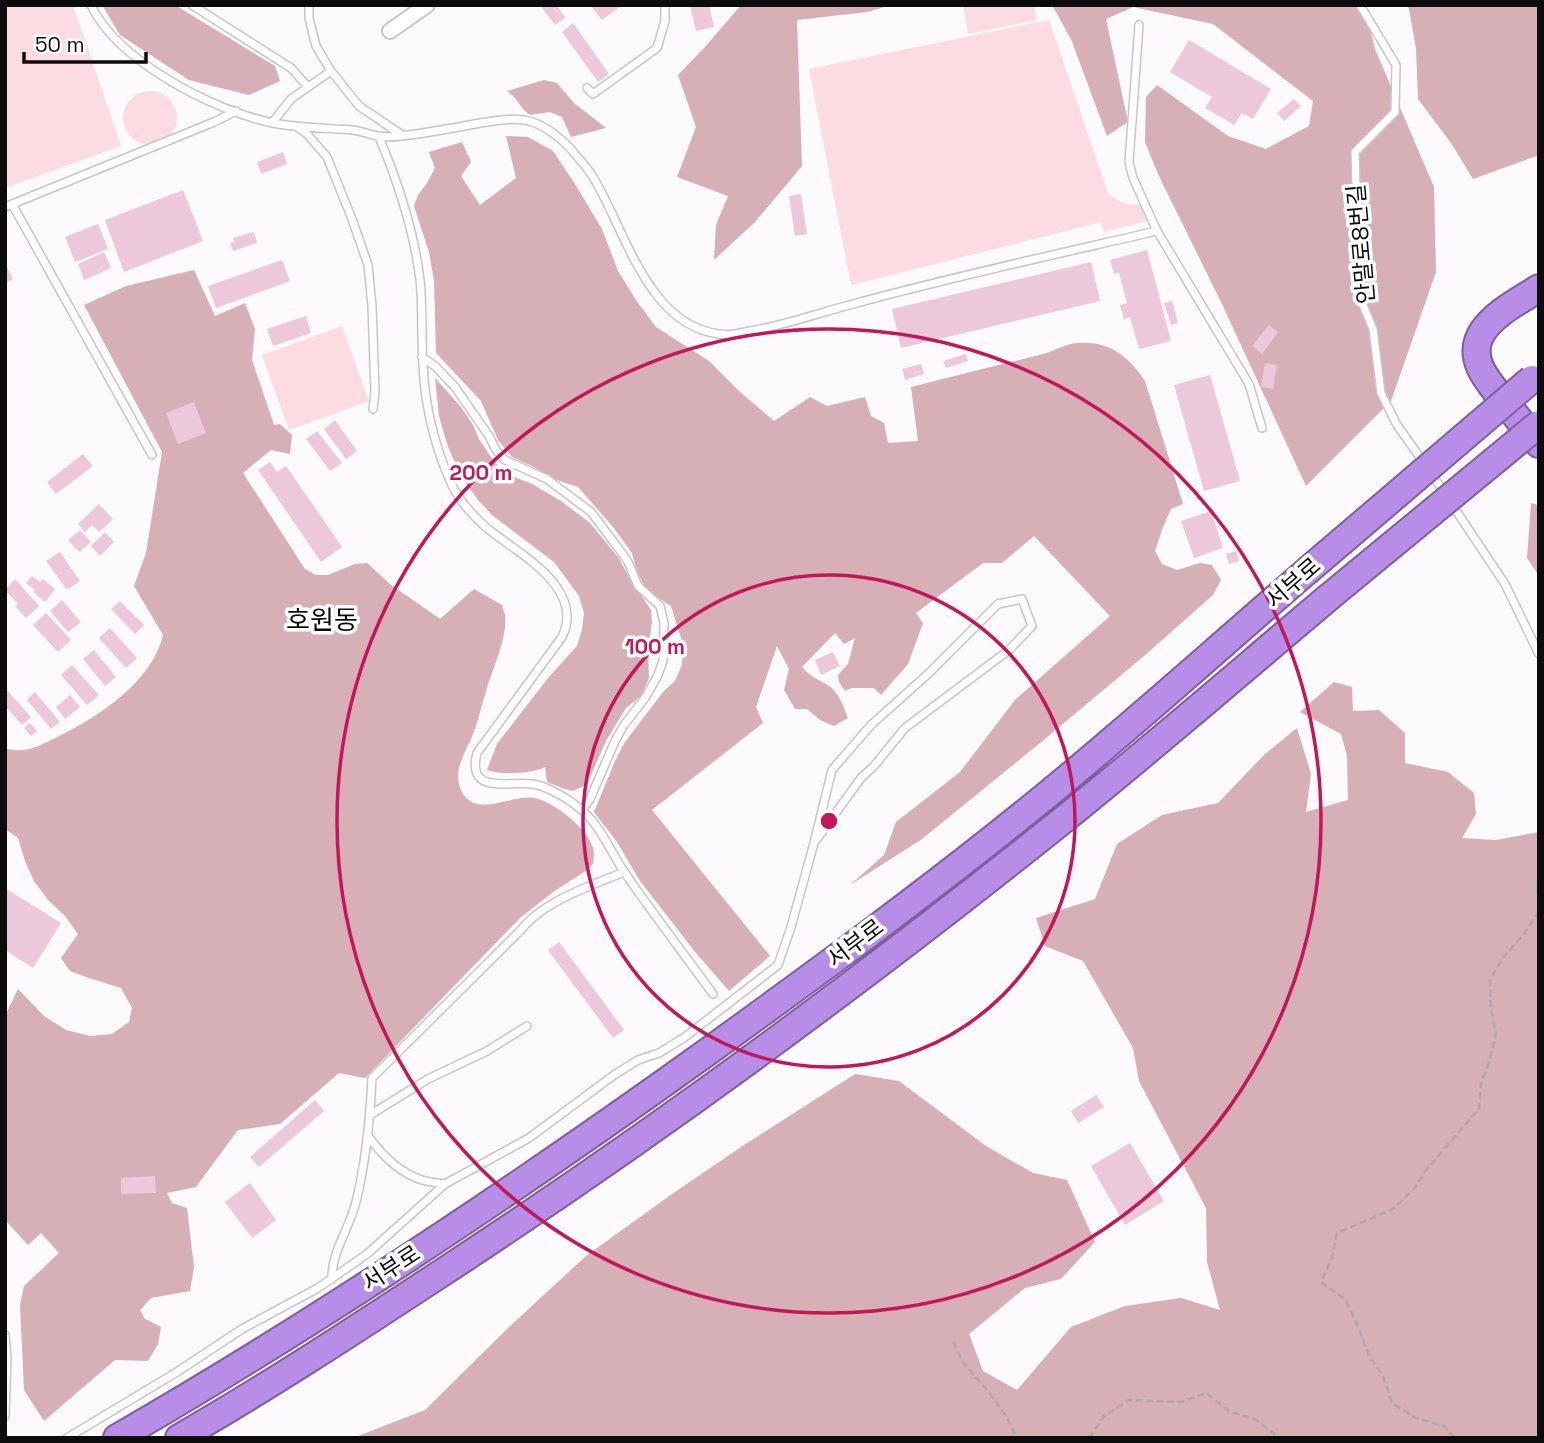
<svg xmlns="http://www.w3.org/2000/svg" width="1544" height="1443" viewBox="0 0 1544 1443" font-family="'Space Grotesk','Noto Sans KR',sans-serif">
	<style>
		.green { fill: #fcdce2 }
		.forest { fill: #d7afb6 }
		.building { fill: #ecc8da }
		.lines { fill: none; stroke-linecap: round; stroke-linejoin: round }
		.lane-casing { stroke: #c7c5c7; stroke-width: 10 }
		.street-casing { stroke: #c7c5c7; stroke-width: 18 }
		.highway-casing { stroke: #7c609b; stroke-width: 30 }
		.path { stroke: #aba9ab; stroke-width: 2.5; stroke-dasharray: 7 3.5; stroke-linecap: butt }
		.lane { stroke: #fff; stroke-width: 7 }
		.street { stroke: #fff; stroke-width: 14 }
		.highway { stroke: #b88de8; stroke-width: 26 }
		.highway-bridge-casing { stroke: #7c609b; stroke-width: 30; stroke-linecap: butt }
		.highway-bridge { stroke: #b88de8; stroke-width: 26 }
		.ring { fill: none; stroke: #c2185b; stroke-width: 3.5 }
		.labels { text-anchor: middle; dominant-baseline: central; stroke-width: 7; stroke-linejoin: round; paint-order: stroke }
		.street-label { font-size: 23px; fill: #0d0c0d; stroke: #fff }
		.quarter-label { font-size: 26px; fill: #0d0c0d; stroke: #fff }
		.centre { fill: #c2185b; stroke: #fff; stroke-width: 3.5 }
		.ring-label { font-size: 21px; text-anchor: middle; font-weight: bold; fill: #c2185b; stroke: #fff; stroke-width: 7; stroke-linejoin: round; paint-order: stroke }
	</style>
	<rect width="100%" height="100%" fill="#fcfafc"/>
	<path class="green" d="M5,5H73L121,146L5,188Z
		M963,5H1034L1037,20L968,34Z
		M1049,20L1108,193C1119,203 1128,206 1142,204L1147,221L1104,232L1101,222L851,285L809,69Z
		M123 118a27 27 0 1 1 54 0a27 27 0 1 1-54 0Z
		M342,326L369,401L289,430L262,355Z"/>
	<path class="forest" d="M102,5H175L275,66L280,81L249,95L189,80L120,35Z
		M741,5H891L867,12L797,20L802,166L755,222L714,260L716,225L728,196L677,177L696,127L678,75L705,47Z
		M1052,5H1364L1375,49L1434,187L1436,272L1391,401L1306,486L1222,304L1158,174L1145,142L1146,97L1157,85L1228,136L1266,149L1309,126L1313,101L1213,24L1133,7L1106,19L1128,122L1107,136L1071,39Z
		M1407,5H1539V155L1473,179L1451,143L1418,99L1416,49L1409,9Z
		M544,80L557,83L574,103L606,128L571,137L562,117L550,112L530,115C519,107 519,99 507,91Z
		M506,136L528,137L553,151L575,184L602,229L618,271L636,300L656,327L709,361L739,391L774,421L810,397L827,406L865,397L871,416L884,423L888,443L918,441L911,387C955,376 999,365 1043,354C1054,351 1067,343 1079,343C1110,341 1129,357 1145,381L1183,504L1171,509L1163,527L1155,551L1162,564L1177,570L1200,563L1212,565L1221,580L1213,595L1144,656L1040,743L922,839L850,885L884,855L896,822L960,772L1015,700L1110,616L1034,536L1002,563H983L916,613L923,623L908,664L881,695L874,688H852L845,691L839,682L838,675L848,664L855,638L844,644L835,633L802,667C812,678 814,677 826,684C839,691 843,706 848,718L834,726L820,720L807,709H795L784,690L789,669L777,646L756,707L763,723L652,810L770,956L729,991L696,953L640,881L617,842L594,812L615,761L625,742L663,692L675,681L682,665L683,645L671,606L646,590L636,569L632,553L613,527L578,487L557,480L532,466L512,457L498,440L481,401L436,353L434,281L429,252L414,206L418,195L427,183L435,168L429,152L462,142L471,162L461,176L480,205L516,178Z
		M194,270L215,316L245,303L255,329L252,360L274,425L280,424L292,435L290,454L271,450L243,473L305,569L316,575H328L355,564L367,563L390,584L440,619L474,589L502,605C503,609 504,612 505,615C508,636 493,668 487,688C482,703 479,719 473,734C466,752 452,770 461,790C475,820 510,794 534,798C552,801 584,826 591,843C595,850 594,857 593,864L587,870L553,892L520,918L365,1078L339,1073L280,1124L238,1130L196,1187L167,1193L172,1203L187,1208L194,1267L190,1291L151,1298L140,1310L145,1319L161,1327L158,1344L148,1361L115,1360L44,1421L24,1390L20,1305L24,1286L59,1253L41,1233L28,1245L5,1220V1016L18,989L44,1016L66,1030L90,1036L112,1034L129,1022L132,1008L121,988L86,977L70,971L61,958L78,934L65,916L48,900L34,881L25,861L18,838L5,829V749C10,749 16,751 21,750C33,750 47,742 57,737C97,718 153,681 163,635L134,586L146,553L162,452L84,305L126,286Z
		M435,378L461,407L473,425L479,439L495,463L517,478L532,484L561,501L590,523L618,557L630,579L651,610L652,622L648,651L649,678L642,695L626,708L606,741L587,784L573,791L562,788L547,782L545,767C532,774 501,775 487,770L497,744L548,678L577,646L582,630L584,613L579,596L554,562L492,515L479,501L462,478L448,447L439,416Z
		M1531,503L1539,505V576L1527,558Z
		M1334,682L1352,687L1353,711L1379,710L1405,733V763L1448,772L1474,793L1476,814L1462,838L1496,840L1539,832V1438H353L425,1410L507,1329L586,1256L672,1194L744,1145L855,1074L899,1081L986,1146L1033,1173L1067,1180L1095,1242L1061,1279L1025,1288L969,1334L983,1371L1017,1390L1071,1327L1125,1306L1181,1298L1220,1310L1207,1262L1206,1208L1139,1081L1133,1048L1083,961L1045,946L1036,918L1095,899L1117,844L1162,815L1218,803L1264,755L1297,728L1311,774L1306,812L1348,800L1347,756L1341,734L1300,712Z"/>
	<path class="building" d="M540,5H557L565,18L555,25Z
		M590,5H622L602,20Z
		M690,5H709L714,27L696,31Z
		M573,23L609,74L598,82L562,32Z
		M1189,40L1271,89L1253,119L1242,113L1234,125L1205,108L1212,97L1170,72Z
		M1294,99L1301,106L1284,121L1277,113Z
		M283,152L287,164L261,174L257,162Z
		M183,190L203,241L124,272L105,220Z
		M801,194L807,234L795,236L789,196Z
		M98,224L108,249L75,262L65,237Z
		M254,232L257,243L233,251L230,243L234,242L233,238Z
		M1147,250L1171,341L1139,349L1130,317L1124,319L1120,305L1127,303L1119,273L1114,274L1110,260Z
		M104,252L111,268L84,280L78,264Z
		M282,260L290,281L216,308L208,286Z
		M1091,262L1100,301L901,348L892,309Z
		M5,263L13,279L5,283Z
		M1172,301L1178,323L1171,325L1164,303Z
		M306,316L311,333L273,346L267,329Z
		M1269,325L1278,332L1262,354L1252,346Z
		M966,354L968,361L946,368L943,361Z
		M1265,363L1277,365L1273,389L1261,387Z
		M921,364L924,374L905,380L902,369Z
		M1210,375L1240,481L1204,491L1174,385Z
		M194,402L206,433L178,444L166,413Z
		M335,420L357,451L346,459L324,429Z
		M317,431L342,463L330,471L306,439Z
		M83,454L93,466L56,494L47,482Z
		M270,462L277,472L286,466L342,547L321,562L258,470Z
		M99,504L113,519L99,532L92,525L85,532L78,524Z
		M1211,511L1223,548L1194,558L1181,521Z
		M80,530L91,542L79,552L68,540Z
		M105,532L114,542L100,556L91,546Z
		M1236,551L1239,561L1229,564L1226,554Z
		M60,552L80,581L67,590L46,561Z
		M32,576L40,582L43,579L55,589L45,602L33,592L35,590L26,583Z
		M15,579L39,606L26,618L15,606L18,604L5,590Z
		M62,600L81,622L68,632L50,611Z
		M120,601L144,625L135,634L111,609Z
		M46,613L71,640L58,652L33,625Z
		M110,628L137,658L126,668L99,638Z
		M94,650L116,677L105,686L83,659Z
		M833,652L840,666L821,675L815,660Z
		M72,665L99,695L87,705L61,675Z
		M5,688L31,717L22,725L5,706Z
		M35,692L60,722L51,729L27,700Z
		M70,695L80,707L65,719L56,707Z
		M30,723L37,731L31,736L24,728Z
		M5,888L61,923L33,968L5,950Z
		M559,942L624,1030L613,1038L548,950Z
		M1096,1095L1104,1107L1078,1123L1071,1111Z
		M315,1100L324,1111L259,1167L250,1157Z
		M1130,1143L1164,1201L1125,1225L1091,1166Z
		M155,1176L156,1193L121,1194V1178Z
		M250,1183L276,1220L252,1238L225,1202Z"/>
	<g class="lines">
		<g class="lane-casing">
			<path id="lane" d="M91,5C117,61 214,111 273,123C299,128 326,128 353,130C361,131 368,134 377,136C384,137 393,137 401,136C427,133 454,128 480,123C495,121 515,117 529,121C545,125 559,137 570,148C578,158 587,167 593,177C625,229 647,325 719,334C729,336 740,333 750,331C787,325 821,312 857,303C956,276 1057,254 1157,231
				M192,5L291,68L308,87
				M309,5V18L316,46L331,71L359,106L402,135
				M1360,5L1396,65L1395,112L1355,152L1358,254L1363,305L1373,329L1381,393L1397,425L1424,463
				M1139,25L1129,162L1133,178L1157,231L1249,384L1262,428
				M587,88L593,94L657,48L665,21V5
				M272,123L291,99L331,71
				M296,126L307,134L327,157L352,219L368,265L372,306L375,392L373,409
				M379,137C398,182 414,230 420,280C423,308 421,337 423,365C425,407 434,445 451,483C459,501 473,516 488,529C519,554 586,588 562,637L477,753C466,795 508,781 532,784C545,785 569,799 579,808C599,822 611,853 625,873C653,914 684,954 713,994
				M12,204L152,455
				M5,207L214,122L236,111
				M422,357L435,366L455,387L489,436L496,450L505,460L547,479L591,512L619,549L628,562L638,586L660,606L664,623L663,661L657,677L645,698L624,725L615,741L590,799L582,810
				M1431,473L1505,584L1539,654
				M370,1115L428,1079L487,1051L527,1026
				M368,1136C381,1154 400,1173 422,1180C429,1182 437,1183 445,1184
				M332,1279C331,1252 350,1228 356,1202C366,1161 370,1120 372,1078L519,932C543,901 588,887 624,872
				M5,1335L7,1357L5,1416
				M67,1438L177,1372L242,1329L318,1288L367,1254L445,1184L529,1138L614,1075L638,1060L659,1053L685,1037L778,965L791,927L814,843L861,778L874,766L905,728L1009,650L1032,626L1022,599L998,604L928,674L871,725L832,770L814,843"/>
		</g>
		<g class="street-casing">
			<path id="street" d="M390,31L427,5"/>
		</g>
		<g class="highway-casing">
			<path id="highway" d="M1539,288C1521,300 1496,312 1483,331C1464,359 1491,385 1508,406C1518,419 1529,431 1539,444
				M117,1438C320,1321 515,1190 706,1053C814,975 922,896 1026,812C1122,735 1213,652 1307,571
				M179,1438C266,1388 350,1333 434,1278C644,1141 847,992 1043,836C1140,759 1234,677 1329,597"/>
		</g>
		<path class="path" d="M1539,879L1537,884L1539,899
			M953,1342L962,1361L988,1391L1006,1416L1017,1438
			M1089,1438L1104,1416L1129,1400L1181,1402L1206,1393L1229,1411L1256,1420L1280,1438
			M1454,1438L1444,1426L1416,1418L1392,1403L1383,1376L1369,1356L1358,1326L1345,1299L1321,1282L1332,1258L1337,1233L1393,1209L1414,1189L1427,1169L1479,1109L1481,1084L1489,1062L1496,1033L1491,1009L1490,980L1502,959L1524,934L1539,911"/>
		<use href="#lane" class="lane"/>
		<use href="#street" class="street"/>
		<use href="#highway" class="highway"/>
		<g class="highway-bridge-casing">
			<path id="highway-bridge" d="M1307,571L1532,379
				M1329,597L1539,424"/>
		</g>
		<use href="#highway-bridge" class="highway-bridge"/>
	</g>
	<g class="ring">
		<circle cx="829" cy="821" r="246"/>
		<circle cx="829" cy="821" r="492"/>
	</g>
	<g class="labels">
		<g class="street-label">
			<text transform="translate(1361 244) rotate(-95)">안말로8번길</text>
			<text transform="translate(1293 583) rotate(-41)">서부로</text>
			<text transform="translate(855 943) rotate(-37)">서부로</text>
			<text transform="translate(391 1268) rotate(-33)">서부로</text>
		</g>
		<g class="quarter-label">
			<text x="322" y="620">호원동</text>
		</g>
	</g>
	<circle cx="829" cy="821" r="10" class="centre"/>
	<g class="ring-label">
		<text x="481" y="480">200 m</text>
		<text x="655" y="654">100 m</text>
	</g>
	<rect width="1544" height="1443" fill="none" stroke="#0d0c0d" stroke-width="14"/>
	<path d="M24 52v10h122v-10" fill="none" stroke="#0d0c0d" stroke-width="3.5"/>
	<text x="35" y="52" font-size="21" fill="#0d0c0d" stroke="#ffffff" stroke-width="5" paint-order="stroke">50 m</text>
</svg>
